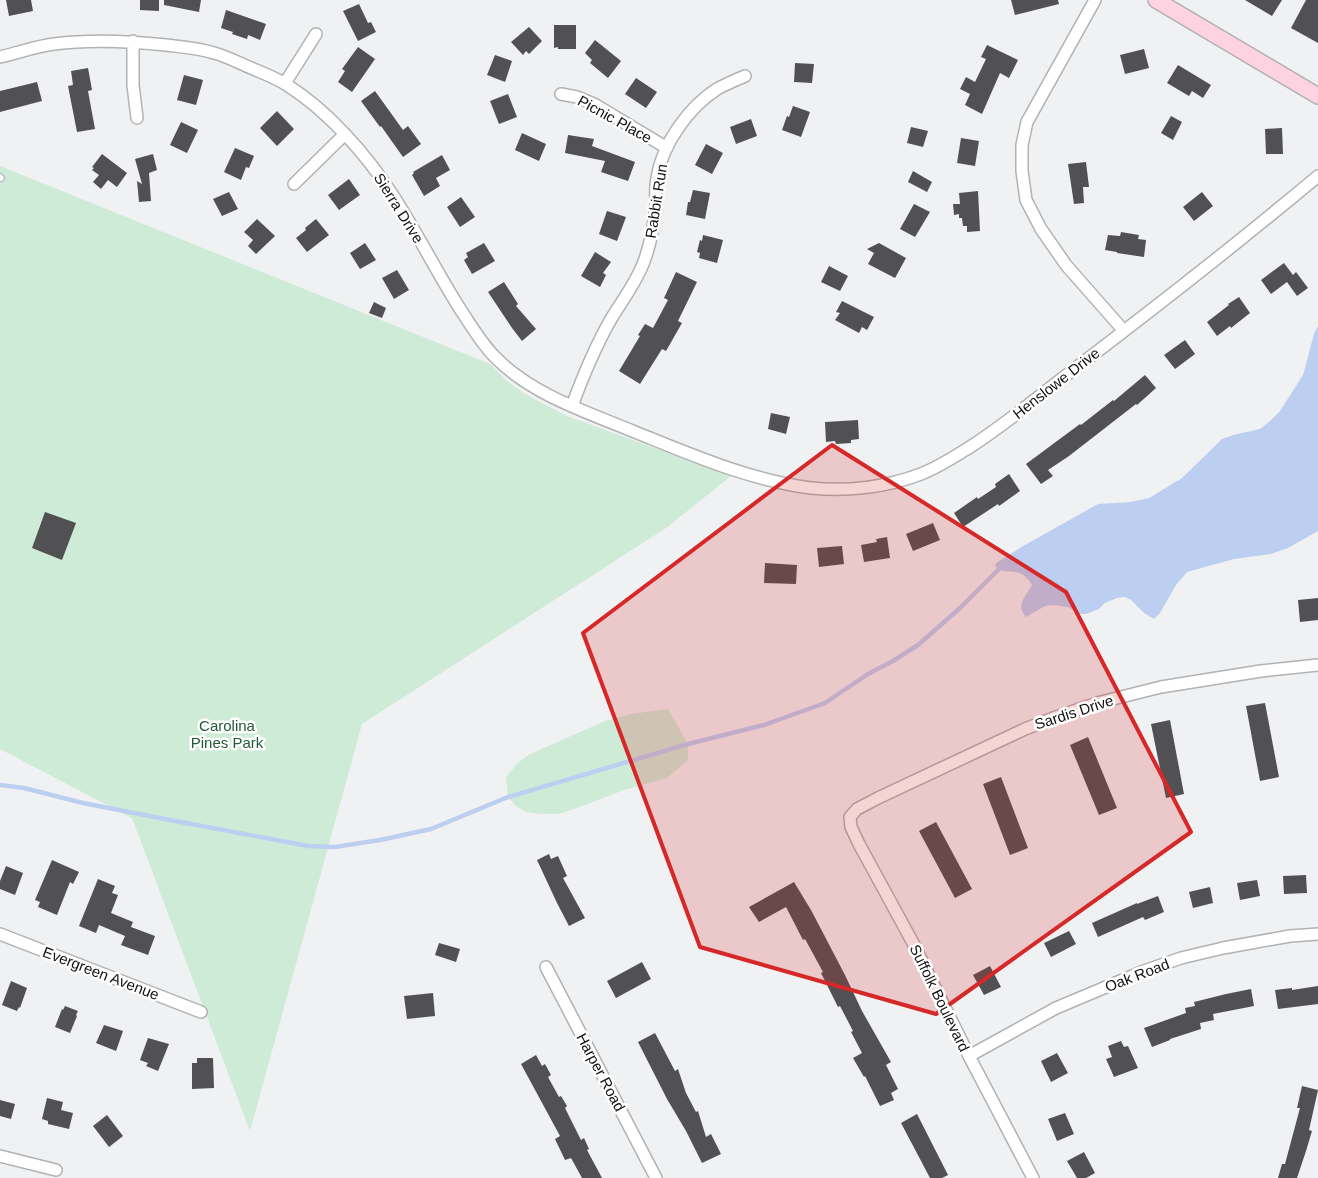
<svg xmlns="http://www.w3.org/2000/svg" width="1318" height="1178" viewBox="0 0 1318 1178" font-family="Helvetica,sans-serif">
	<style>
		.green { fill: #cdebd6 }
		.water { fill: #bdcff0 }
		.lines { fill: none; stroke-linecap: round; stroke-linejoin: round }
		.stream { stroke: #bdcff0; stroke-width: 4.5 }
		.building { fill: #515153 }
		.lane-casing { stroke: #b1b2b3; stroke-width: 8 }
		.street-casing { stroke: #b1b2b3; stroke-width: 14 }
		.secondary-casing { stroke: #b1b2b3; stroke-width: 18 }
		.lane { stroke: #fff; stroke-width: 5.5 }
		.street { stroke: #fff; stroke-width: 11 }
		.secondary { stroke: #fed3e1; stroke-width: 15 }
		.marked { fill: #d62828; fill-opacity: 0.2; stroke: #d62828; stroke-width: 4; stroke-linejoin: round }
		.labels { text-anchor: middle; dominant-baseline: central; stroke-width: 5; stroke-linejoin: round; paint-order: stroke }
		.street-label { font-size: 15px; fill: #111; stroke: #fefeff }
		.park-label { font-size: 15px; fill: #225939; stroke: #fefeff }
	</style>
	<rect width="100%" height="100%" fill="#f0f1f2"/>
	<path class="green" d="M0,166L490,364L507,381L524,393L536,400L567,416L731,476L666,528L362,724L250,1131L132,818L0,749Z
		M668,709L688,744V760L667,778L624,790L577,808L559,814H542L526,812L516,806L508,797L506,777L517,764L528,755L605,721L631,714Z"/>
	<path class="water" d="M1318,326V531L1288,548L1271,554L1234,559L1187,572L1176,585L1160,613L1154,619L1144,613L1131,600L1125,597L1117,598L1105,603L1099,609L1086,614H1079L1068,607L1053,605L1045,606L1026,617C1015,605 1026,596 1032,585C1029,580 1025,575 1019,573C1010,569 1004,575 995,566L996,563L1025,545L1098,504L1131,502L1149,498L1182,478L1222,439L1233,435L1260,429L1269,422L1280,411L1303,375L1314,334Z"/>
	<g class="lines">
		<path class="stream" d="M0,785L24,788L83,803L165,819L308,846L335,847L380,840L431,829L508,797L688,744L764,725L825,703L868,674L893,661L918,645L960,608L999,569"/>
	</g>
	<path class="building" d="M6,0H31L33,11L9,16Z
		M140,0H159V11L140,10Z
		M164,0H201L199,12L164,5Z
		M1011,0H1058L1059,4L1015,15Z
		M1245,0H1282L1272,16Z
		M1306,0H1318V43L1291,28Z
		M359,4L368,23L371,22L376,32L358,41L343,11Z
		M226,10L266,24L260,40L248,35L247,39L232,34L233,32L221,28Z
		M554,25H576V49H558V47L554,48Z
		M529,27L542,41L529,54L526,51L523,55L511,42Z
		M595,40L621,61L608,78L590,63L592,60L585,53Z
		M987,45L1018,60L1009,78L1000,73L982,114L965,105L970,94L960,89L966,77L975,82L986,59L981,57Z
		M358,47L375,59L352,92L338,82L345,71L342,69Z
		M1144,49L1149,68L1125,74L1120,55Z
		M495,55L512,61L505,82L487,75Z
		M795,63L814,64L812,83L794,82Z
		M1178,65L1211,85L1203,98L1192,91L1189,96L1167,83Z
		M88,68L92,90L88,91L95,129L77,132L68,86L73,85L71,71Z
		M184,75L203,80L196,105L177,100Z
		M636,78L657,92L646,108L625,94Z
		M37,82L42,101L0,112V91Z
		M375,91L403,130L408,126L421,144L403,157L381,126L380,127L361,101Z
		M508,94L517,117L499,124L490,101Z
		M793,106L810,112L801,137L782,130L787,116L789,117Z
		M277,111L294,129L277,146L260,128Z
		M1171,116L1182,122L1173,140L1161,133Z
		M751,119L757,136L736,144L730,127Z
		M181,122L198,130L187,153L170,145Z
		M911,127L928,131L923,147L907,143Z
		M1282,128L1283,154H1266L1265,129Z
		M522,133L546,144L539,161L515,150Z
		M568,135L594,139L592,146L635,162L628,181L601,172L605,161L565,153Z
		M961,138L979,141L975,166L957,163Z
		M706,144L723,153L712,174L695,165Z
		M235,148L254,156L249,168L246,167L241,180L224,172Z
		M102,154L127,173L117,187L108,180L101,189L93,182L99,175L92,170L94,168L92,167Z
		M153,154L157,170L149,173L151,201L139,202L137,181L142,184L135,159Z
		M442,155L450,170L436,178L440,186L424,196L412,175L414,173L413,172Z
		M1086,162L1089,187H1083L1084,203L1074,204L1068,164Z
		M913,171L932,182L927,192L908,182Z
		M349,179L360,195L339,210L328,195Z
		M693,190L710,193L705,219L686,215L688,202H690Z
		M978,191L980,231L967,232V226H963L962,218H959V214L954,215L953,204H960L959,193Z
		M229,192L238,209L222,216L213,199Z
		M1202,192L1213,206L1194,221L1183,207Z
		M461,197L475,217L460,227L447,207Z
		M914,204L930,212L915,237L900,229Z
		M607,211L626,217L617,241L599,234Z
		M257,219L275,236L256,254L248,246L253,240L244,232Z
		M316,219L329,235L307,252L296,238L306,230L305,228Z
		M1121,232L1139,235L1138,239L1146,240L1144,257L1117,253V252L1105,250L1108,235L1120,236Z
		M703,235L723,240L717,263L699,258L700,253L697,252L700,240L702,241Z
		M365,243L376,260L360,269L350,253Z
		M484,243L495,261L472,274L464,260L468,257L466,253Z
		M879,243L906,258L895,278L868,264L874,253L867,249Z
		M595,252L611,262L603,273L606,275L600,287L581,276Z
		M1284,263L1293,275L1296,272L1308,288L1297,296L1287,282L1271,294L1261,280Z
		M829,266L848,276L840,291L821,282Z
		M397,270L409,290L394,299L382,278Z
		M676,272L697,282L678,321L682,323L666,351L662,349L640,384L619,371L640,336L638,335L645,324L653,328L668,300L664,298Z
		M504,282L518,304L516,306L536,329L522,341L512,328L488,292Z
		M1239,297L1250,313L1231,328L1230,326L1217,336L1207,322L1229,305L1228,304Z
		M842,301L874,317L867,330L862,327L859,333L835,320L840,313L836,312Z
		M374,302L386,308L382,318L369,313Z
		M1185,340L1195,354L1175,369L1164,355Z
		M1145,375L1156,388L1137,405L1136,404L1069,456L1048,470L1053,476L1041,484L1026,464L1080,424L1081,425L1113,400L1114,401Z
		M771,413L790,417L786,434L768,429Z
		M858,420L859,439L851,440V443L836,444L835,441L826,442L825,422Z
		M1009,474L1020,491L999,506L998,504L963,527L954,513L977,497L978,499L996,487L995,484Z
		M45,512L76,523L62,560L32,548Z
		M933,523L940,540L913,551L906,534Z
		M887,537L890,558L864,562L861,545L877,542L876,539Z
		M842,546L844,564L819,567L817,548Z
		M765,563L797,565L796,584L764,583Z
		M1318,598V620L1300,622L1298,600Z
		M1265,703L1279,777L1260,781L1246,706Z
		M1170,720L1184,794L1166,798L1151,724Z
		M1088,737L1117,808L1099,815L1070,745Z
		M1001,777L1028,848L1010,855L983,784Z
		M936,822L972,889L955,898L919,831Z
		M549,854L551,859L558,856L567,876L563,878L585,918L569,926L557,903L537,860Z
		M52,860L79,872L73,884L70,882L57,915L38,907L40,902L35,900Z
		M6,866L23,873L15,895L0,889V881Z
		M1306,875L1307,893L1284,894L1283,876Z
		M98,879L115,886L112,893L118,895L111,913L133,922L131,927L155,936L148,955L121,945L125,936L99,925L96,933L79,926Z
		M1257,880L1260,896L1240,900L1237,883Z
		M794,882L811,910L845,975L862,1011L891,1062L886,1065L898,1089L891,1093L894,1100L880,1106L865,1076L864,1077L853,1058L862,1053L851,1032L853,1031L840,1006L838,1007L821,973L823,972L805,939L803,940L786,907L759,922L749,907Z
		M1210,887L1213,903L1193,908L1189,892Z
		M1158,896L1164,912L1145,920L1143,917L1098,937L1092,923L1137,903V904Z
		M1069,931L1076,944L1051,957L1044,943Z
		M439,943L460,949L456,962L435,955Z
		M642,962L651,979L616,998L607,981Z
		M990,966L1001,987L984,995L973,975Z
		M11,981L27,988L20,1008L19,1007L17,1011L2,1005Z
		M1318,986V1004L1278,1009L1275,990L1292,988V990Z
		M1251,989L1254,1006L1213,1014L1214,1020L1200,1023L1201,1029L1170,1039V1040L1152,1047L1144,1028L1186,1013L1185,1008L1195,1006L1194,1002L1226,994Z
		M433,993L435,1016L407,1019L404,996Z
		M65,1006L78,1011L76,1015L77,1016L70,1033L55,1027L62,1009L63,1010Z
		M104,1025L123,1031L116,1051L96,1043Z
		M655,1033L675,1071L678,1069L686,1093L696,1112L698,1111L706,1137L711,1134L721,1154L702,1163L686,1131L667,1099L638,1042Z
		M148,1038L169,1044L158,1071L146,1066L148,1063L140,1060Z
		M1121,1041L1124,1047L1128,1046L1138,1068L1114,1077L1106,1059L1112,1057L1108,1046Z
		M1057,1053L1068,1073L1051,1082L1041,1061Z
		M536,1055L542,1066L545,1064L551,1075L548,1077L559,1097L561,1096L567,1106L565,1108L581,1140L584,1138L589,1149L587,1150L602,1178H582L571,1158L565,1160L555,1139L560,1136L521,1064Z
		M197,1058H213L214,1088L192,1089V1063H197Z
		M1302,1086L1318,1090L1309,1130L1312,1131L1306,1151L1297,1178H1278L1282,1164H1285L1300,1108H1297Z
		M47,1098L63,1102L61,1110L73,1113L69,1129L48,1124V1121L42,1119Z
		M0,1100L15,1104L11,1119L0,1116Z
		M1065,1113L1074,1134L1057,1141L1048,1119Z
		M917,1114L948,1175L942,1178H930L901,1123Z
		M107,1115L123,1136L109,1147L93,1126Z
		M1084,1152L1095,1173L1086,1178H1077L1067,1161Z"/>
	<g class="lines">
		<g class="lane-casing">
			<path id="lane" d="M0,177L1,178"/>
		</g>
		<g class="street-casing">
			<path id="street" d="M1095,0L1027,122L1022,145V171L1026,200L1041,229L1066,265L1124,331
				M133,41V85L137,118
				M0,57C18,53 36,46 54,44C92,39 129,41 166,45C182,47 199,48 214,53C226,56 239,63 251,68C263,73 276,78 287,85C328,111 366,154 392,194C417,232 437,273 462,312C472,327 482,344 495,357C532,395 587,412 635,432C692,455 749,480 811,488C847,492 887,487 921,474C939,467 954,457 970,447C1006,424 1039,396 1073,370C1156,307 1238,243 1318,176
				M285,83L316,34
				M561,94L577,97L594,104L667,148
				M294,184L345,134
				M572,406C583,376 595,347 611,319C622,301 635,284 643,264C651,244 654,225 656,204C656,196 655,186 657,178C662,144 689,107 717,89C726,84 736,80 745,76
				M0,934L201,1012
				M546,967L656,1178
				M969,1056L1056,1008L1144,971L1181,958L1223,948L1290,936L1318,934
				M0,1156L56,1170
				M1033,1178L969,1056L913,943L859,844L851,827L850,817L857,809L878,798L1025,729L1056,717L1097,703L1161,687L1261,671L1318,665"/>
		</g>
		<g class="secondary-casing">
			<path id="secondary" d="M1156,0L1318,96"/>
		</g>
		<use href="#lane" class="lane"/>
		<use href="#street" class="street"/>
		<use href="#secondary" class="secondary"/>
	</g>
	<path class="marked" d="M832,445L1066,592L1191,832L936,1014L700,947L583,633Z"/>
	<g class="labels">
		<g class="street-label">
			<text transform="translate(615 119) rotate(29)">Picnic Place</text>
			<text transform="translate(656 201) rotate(-81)">Rabbit Run</text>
			<text transform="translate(399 208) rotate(58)">Sierra Drive</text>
			<text transform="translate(1056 383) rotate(-38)">Henslowe Drive</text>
			<text transform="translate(1074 712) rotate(-18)">Sardis Drive</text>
			<text transform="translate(101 973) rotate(21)">Evergreen Avenue</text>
			<text transform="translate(1137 975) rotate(-21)">Oak Road</text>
			<text transform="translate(940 998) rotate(64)">Suffolk Boulevard</text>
			<text transform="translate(601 1072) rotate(62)">Harper Road</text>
		</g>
		<g class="park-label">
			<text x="227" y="725">Carolina<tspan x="227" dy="17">Pines Park</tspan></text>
		</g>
	</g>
</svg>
